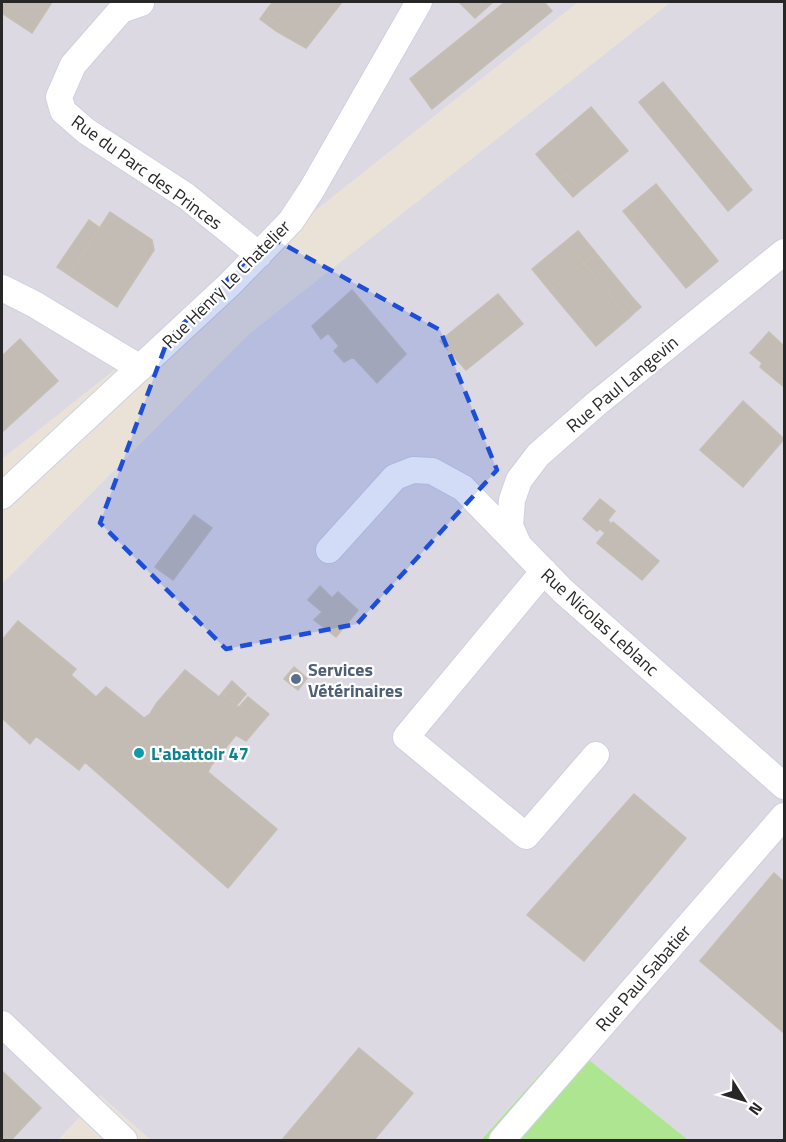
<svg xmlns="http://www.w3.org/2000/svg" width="786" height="1142" viewBox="0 0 786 1142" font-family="'Titillium Web',sans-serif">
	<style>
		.industrial { fill: #dcd9e2 }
		.green { fill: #aee591 }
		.building { fill: #c2bcb5; stroke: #c6beb2; stroke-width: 1.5 }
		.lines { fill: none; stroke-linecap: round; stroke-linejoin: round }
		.minor-casing { stroke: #cdd1e1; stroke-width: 28 }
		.minor { stroke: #fff; stroke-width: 26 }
		.marked { fill: #1d4ed8; fill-opacity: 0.2; stroke: #1d4ed8; stroke-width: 4.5; stroke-dasharray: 12 8; stroke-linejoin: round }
		.service-dot { fill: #5c6f8a; stroke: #fff; stroke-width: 2 }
		.culture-dot { fill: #0f9aa8; stroke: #fff; stroke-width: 2 }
		.labels { text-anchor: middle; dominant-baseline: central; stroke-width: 4.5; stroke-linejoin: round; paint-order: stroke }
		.street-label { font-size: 18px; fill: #272727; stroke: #fff }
		.service-label { font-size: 18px; font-weight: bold; fill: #4e5e75; stroke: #fff; text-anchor: start }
		.culture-label { font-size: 18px; font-weight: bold; fill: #0d838f; stroke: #fff; text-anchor: start }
	</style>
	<rect width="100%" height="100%" fill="#ebe2d7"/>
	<path class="industrial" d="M2,2H578L2,459Z
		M671,2H784V1140H688L568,1043L480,1140H151L100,1095L58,1140H2V584L248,335Z"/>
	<path class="green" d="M568,1043L688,1140H481Z"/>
	<path class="building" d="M5,2H52L32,33L2,13V7Z
		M273,2H342L306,48L276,31L280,25L269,17L268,8Z
		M459,2H493L475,18Z
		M505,2H544L552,11L432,109L410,79Z
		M268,8L269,17L280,25L276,31L260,19Z
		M663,82L752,190L728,211L639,102Z
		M591,107L628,151L581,190L567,174L558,180L536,154Z
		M567,174L581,190L573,197L558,180Z
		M656,184L718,261L686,288L623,211Z
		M110,212L152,240L154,250L117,307L69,275Z
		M89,220L100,228L69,275L57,267Z
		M578,231L596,253L584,263L566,241Z
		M566,241L584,263L550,291L532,269Z
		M596,253L632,297L625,303L634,313L629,318L584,263Z
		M584,263L629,318L596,346L550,291Z
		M352,290L406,354L377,383L353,357L344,362L334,351L339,346L328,333L321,339L312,326Z
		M498,294L523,324L466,370L440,341Z
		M632,297L641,307L634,313L625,303Z
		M769,332L784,346V387L760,367L762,363L750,353Z
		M20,339L58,381L2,432V356Z
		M743,401L784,439L743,487L700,450Z
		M600,499L615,511L608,520L611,524L613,522L659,561L642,580L597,543L605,533L600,529L597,531L583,519Z
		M194,515L212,528L173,580L155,567Z
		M320,586L332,598L338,592L358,610L336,637L314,620L322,612L308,600Z
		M18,621L76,669L71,675L96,697L106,687L144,718L150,714L156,704L185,670L219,697L222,693L239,707L248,697L269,714L246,741L236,735L211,766L208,772L277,829L228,888L85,762L79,770L36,736L30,744L2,718V640Z
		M294,667L307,678L298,690L284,679Z
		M232,681L246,694L237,705L222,693Z
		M634,794L686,838L584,961L527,915Z
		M774,873L784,882V1033L700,961Z
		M359,1048L413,1093L374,1140H282Z
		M2,1071L41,1108L11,1140H2Z"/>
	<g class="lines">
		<g class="minor-casing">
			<path id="minor" d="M141,3L121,10L73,65L59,97L63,111L86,131L186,196L259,255
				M2,288L34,304L140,368
				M2,496L231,283L291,221L312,189L419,2
				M518,544L510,526L512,500L519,480L538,455L596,404L784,252
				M329,550L395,477L413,470L432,471L463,488L563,591L784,786
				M544,571L406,737L526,836L596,755
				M2,1024L124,1140
				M502,1140L784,816"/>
		</g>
		<use href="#minor" class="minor"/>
	</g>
	<path class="marked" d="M270,237L440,330L497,470L357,624L226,649L100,523L168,339Z"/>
	<circle class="service-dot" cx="296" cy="679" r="6"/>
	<circle class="culture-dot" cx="139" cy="753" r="6"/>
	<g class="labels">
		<g class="street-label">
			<text transform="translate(147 172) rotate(36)">Rue du Parc des Princes</text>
			<text transform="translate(226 284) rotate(-45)">Rue Henry Le Chatelier</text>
			<text transform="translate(622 384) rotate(-40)">Rue Paul Langevin</text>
			<text transform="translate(600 622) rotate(42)">Rue Nicolas Leblanc</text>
			<text transform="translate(643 978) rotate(-49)">Rue Paul Sabatier</text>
		</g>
		<g class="service-label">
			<text x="308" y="669">Services<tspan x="308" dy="21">Vétérinaires</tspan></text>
		</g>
		<g class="culture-label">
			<text x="151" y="753">L'abattoir 47</text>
		</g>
	</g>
	<rect width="786" height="1142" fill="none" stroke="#272727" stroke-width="6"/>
	<g transform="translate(744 1100) rotate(127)" stroke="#ffffff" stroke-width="4.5" paint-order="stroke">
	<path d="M0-4.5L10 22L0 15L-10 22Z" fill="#272727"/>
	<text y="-9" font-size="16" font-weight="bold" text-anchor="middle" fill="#272727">N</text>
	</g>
</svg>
